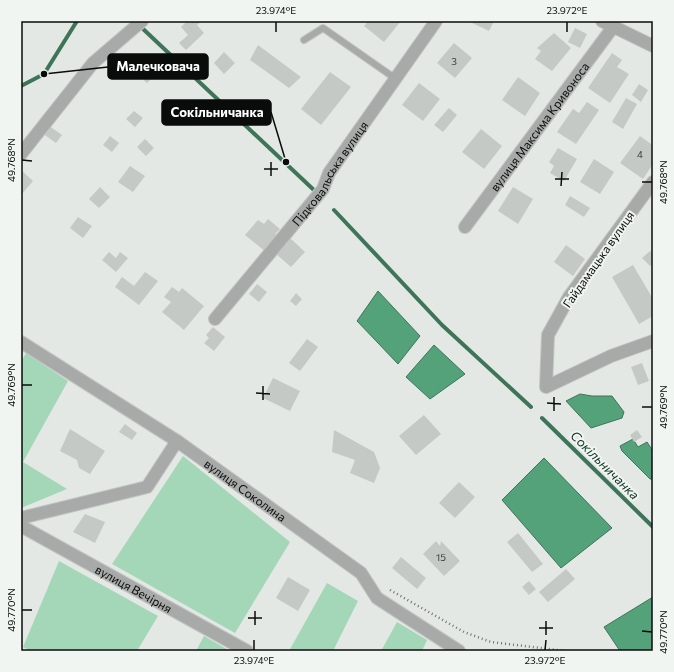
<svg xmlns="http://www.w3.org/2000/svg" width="674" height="672" viewBox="0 0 674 672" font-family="Commissioner,sans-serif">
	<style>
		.green { fill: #a3d7b8 }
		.water { fill: #54a279; stroke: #3e7558 }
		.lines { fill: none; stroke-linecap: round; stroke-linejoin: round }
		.stream { stroke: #3e7558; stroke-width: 4 }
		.building { fill: #c4c9c6 }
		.service-casing { stroke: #c0c5c2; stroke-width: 8 }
		.minor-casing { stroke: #c0c5c2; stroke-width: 14 }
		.path { stroke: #707371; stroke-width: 2.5; stroke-dasharray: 1 3; stroke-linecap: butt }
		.service { stroke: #a7aaa8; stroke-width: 6 }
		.minor { stroke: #a7aaa8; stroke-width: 12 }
		.ticks { fill: none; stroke: #0a0c0b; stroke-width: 1.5 }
		.labels { text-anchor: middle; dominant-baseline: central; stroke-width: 4; stroke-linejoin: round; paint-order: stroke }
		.number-label { font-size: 10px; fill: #383b3a }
		.street-label { font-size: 12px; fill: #0a0c0b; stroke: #f0f5f2 }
		.water-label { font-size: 13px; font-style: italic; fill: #103322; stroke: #f0f5f2 }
		.leader { fill: none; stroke: #0a0c0b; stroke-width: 1.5 }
		.callout-dot { fill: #0a0c0b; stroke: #f0f5f2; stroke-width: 1.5 }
		.callout { fill: #0a0c0b; stroke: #0a0c0b; stroke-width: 1.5 }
		.callout-label { font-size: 13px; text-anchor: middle; font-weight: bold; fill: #fff }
		.neatline { fill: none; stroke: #0a0c0b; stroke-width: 1.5 }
		.ticks-label { font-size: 10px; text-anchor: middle; fill: #0a0c0b }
	</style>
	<rect width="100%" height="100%" fill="#e3e8e5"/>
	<path class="green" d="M26,353L68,381L23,462L67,489L21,508V362Z
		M183,456L290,542L235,633L112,564Z
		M59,561L158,616L137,651H31L23,647Z
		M327,583L358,601L333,651H289Z
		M397,622L427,640L422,651H381Z
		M204,636L230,651H196Z"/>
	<path class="water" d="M378,291L420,336L398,364L357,321Z
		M434,345L465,374L430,399L406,377Z
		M580,394L592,396H612L624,412L622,418L591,428L566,401Z
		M633,439L638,447L647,442L653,451V479H650L622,451L620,446Z
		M544,458L612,528L561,568L502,500Z
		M653,597V651H620L604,627Z"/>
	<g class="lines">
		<path class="stream" d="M141,27L316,192
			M21,86L44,74L77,21
			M334,210L442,325L531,407
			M542,418L653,527"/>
	</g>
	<path class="building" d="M187,21H202L197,25L204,33L186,50L179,43L188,35L181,27Z
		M368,21H401L384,42L364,26Z
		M468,21H494L489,31Z
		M575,28L587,34L580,48L568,42Z
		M554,33L571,48L552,71L535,59L541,51L537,48Z
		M454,43L472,58L455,78L437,63Z
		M258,45L301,77L289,88L250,60Z
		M224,52L235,63L224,74L214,63Z
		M612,53L622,60L617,67L629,74L610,103L588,88Z
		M145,71L152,78L147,83L140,77Z
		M330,72L351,87L321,125L301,109Z
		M518,77L540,93L525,116L502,100Z
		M419,83L440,99L423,121L402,105Z
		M639,84L648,90L641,102L632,95Z
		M626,98L637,104L623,129L612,122Z
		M587,102L599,110L576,144L557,132L573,109L579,113Z
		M449,108L457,115L443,132L434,125Z
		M134,111L143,118L135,127L126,119Z
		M48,125L62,135L56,143L42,133Z
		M481,129L502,146L484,169L462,152Z
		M110,136L119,143L112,152L103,145Z
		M640,136L651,144L653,141V164L643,179L620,163Z
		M145,139L154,148L146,156L137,147Z
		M558,148L577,159L564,181L550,173L554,166L549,162Z
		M594,159L614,172L600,194L580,182Z
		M130,166L145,176L133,192L118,182Z
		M21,170L33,181L21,195Z
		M100,187L110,197L99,208L89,199Z
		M513,187L533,199L518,224L498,211Z
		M570,196L590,208L584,217L565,205Z
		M78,217L92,226L83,238L70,228Z
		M268,219L280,229L275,234L279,237L266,252L245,235L258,220L264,224Z
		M290,238L305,252L291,267L276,254Z
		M566,245L585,259L573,276L554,262Z
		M650,251L653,254V263L650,266L642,258Z
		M109,252L116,258L120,252L128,258L116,272L102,260Z
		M633,265L653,299V316L639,324L612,277Z
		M145,272L158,281L139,305L115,287L122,277L134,286Z
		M257,284L267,292L259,302L249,294Z
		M172,287L179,292L182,288L204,306L184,330L162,312L171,302L164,297Z
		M296,293L302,299L296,306L290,301Z
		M213,327L225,337L214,351L204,343L209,338L206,335Z
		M307,339L318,347L300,371L289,363Z
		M642,363L649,381L638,385L631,367Z
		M273,378L300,391L290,411L263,398Z
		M424,415L441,434L416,455L399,436Z
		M125,424L137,433L132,440L119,432Z
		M70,429L105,451L90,474L79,468L77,460L60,451Z
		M334,430L374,452L380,468L374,483L350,473L355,460L332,452Z
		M637,430L642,437L634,442L630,435Z
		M459,482L475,497L455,518L439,503Z
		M85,514L105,522L95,543L73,532Z
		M518,533L543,564L532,572L507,542Z
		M436,541L440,546L441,541L460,561L444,576L423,554Z
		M401,557L426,578L417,589L392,568Z
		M566,569L575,579L548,602L539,592Z
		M288,577L310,590L298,611L276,598Z
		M529,581L536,589L529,595L522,587Z"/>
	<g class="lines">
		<g class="service-casing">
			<path id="service" d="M304,40L323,28L396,79"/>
		</g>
		<g class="minor-casing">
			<g id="minor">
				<path d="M602,21L653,46"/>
				<path d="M21,154L93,63L142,21"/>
				<path d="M653,182L569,297L548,335L546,387L611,356L653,341"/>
				<path id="s1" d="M465,227L613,27"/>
				<path id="s2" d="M215,319L323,189L329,173L436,21"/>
				<path id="s3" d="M21,342L177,441L361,573L377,598L459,651"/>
				<path d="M21,518L147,487L177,441"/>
				<path id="s4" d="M21,526L247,651"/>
			</g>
		</g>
		<path class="path" d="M390,590L464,632L491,642L566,651"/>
		<use href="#service" class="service"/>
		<use href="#minor" class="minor"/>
	</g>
	<path class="ticks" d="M276,32V22M567,32V22M22,160L32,161M264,169H278M271,176V162M555,179H569M642,182H652M561,186L562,172M22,385H32M256,393L270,394M263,400V386M547,403L561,404M642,407H652M554,411V397M22,610H32M248,618H262M255,625V611M539,628H553M642,631L652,632M546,635V621M254,650V640M545,650L546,640"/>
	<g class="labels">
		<g class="number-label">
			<text x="454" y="61">3</text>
			<text x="640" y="154">4</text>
			<text x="441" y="557">15</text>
		</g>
		<g class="street-label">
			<text stroke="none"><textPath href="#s1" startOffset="125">вулиця Максима Кривоноса</textPath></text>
			<text stroke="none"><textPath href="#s2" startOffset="186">Підковальська вулиця</textPath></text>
			<text transform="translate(598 259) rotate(-55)">Гайдамацька вулиця</text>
			<text stroke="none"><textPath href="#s3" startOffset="269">вулиця Соколина</textPath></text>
			<text stroke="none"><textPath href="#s4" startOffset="129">вулиця Вечірня</textPath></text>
		</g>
		<g class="water-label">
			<text transform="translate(605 465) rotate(45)">Сокільничанка</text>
		</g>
	</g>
	<path class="leader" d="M44 74L108 67M286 162L271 112"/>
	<g class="callout-dot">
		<circle cx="44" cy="74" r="4"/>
		<circle cx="286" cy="162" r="4"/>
	</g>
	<g class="callout">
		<rect x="108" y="54" width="100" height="25" rx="4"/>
		<rect x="162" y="100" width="109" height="25" rx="4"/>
	</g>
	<g class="callout-label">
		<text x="158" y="71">Малечковача</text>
		<text x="217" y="117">Сокільничанка</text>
	</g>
	<rect width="674" height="672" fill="none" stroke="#f0f5f2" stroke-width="44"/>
	<rect x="22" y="22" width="630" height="628" class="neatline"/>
	<g class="ticks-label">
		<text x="276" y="14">23.974°E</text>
		<text x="567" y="14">23.972°E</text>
		<text transform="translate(11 160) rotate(-90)" y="4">49.768°N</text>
		<text transform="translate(663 182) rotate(-90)" y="4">49.768°N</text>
		<text transform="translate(11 385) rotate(-90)" y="4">49.769°N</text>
		<text transform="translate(663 407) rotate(-90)" y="4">49.769°N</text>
		<text transform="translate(11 610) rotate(-90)" y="4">49.770°N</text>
		<text transform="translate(663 632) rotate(-90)" y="4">49.770°N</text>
		<text x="254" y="664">23.974°E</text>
		<text x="545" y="664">23.972°E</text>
	</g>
</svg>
